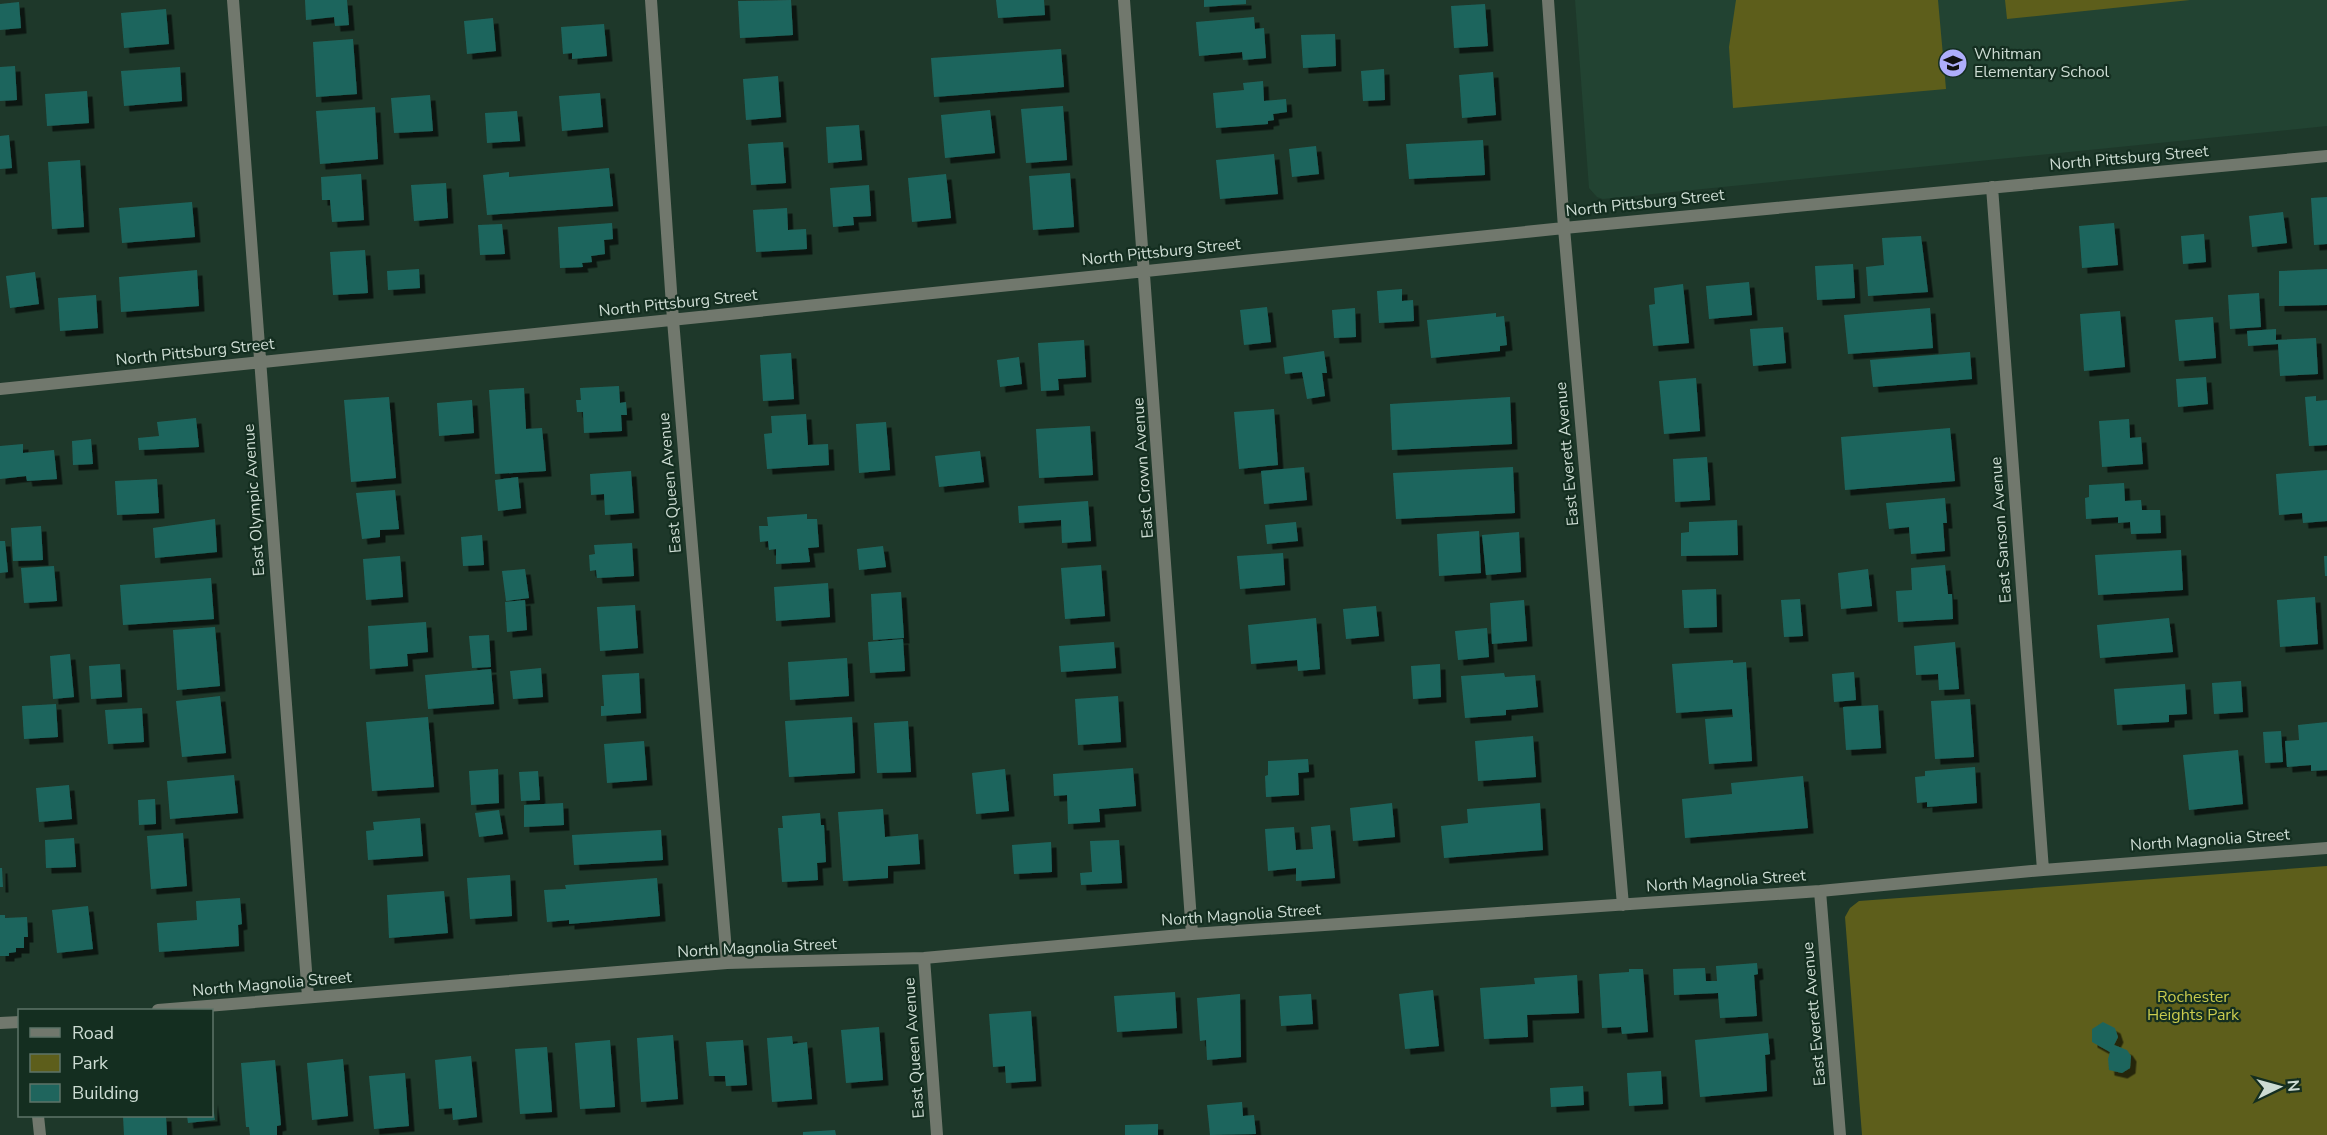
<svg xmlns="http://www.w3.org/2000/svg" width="2327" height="1135" viewBox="0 0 2327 1135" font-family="'Nunito Sans',sans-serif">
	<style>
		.built { fill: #224332 }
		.green { fill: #5d5e1b }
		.building { fill: #1f655d; filter: url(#shadow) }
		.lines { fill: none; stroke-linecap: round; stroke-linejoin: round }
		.minor { stroke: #71786d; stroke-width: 12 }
		.labels { text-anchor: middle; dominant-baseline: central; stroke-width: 4.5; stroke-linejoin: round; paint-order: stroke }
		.poi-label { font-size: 16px; fill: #cddcd3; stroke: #142e20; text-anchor: start }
		.street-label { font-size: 16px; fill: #cddcd3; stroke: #142e20 }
		.park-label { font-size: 16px; fill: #cacc4e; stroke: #142e20 }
	</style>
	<defs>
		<filter id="shadow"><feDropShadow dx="5.5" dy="5.5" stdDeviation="0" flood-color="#0009"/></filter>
	</defs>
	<rect width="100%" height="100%" fill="#1e382a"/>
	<path class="built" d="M1575,0H2327V126L1603,199L1597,197L1589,188Z"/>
	<path class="green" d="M1736,0H1938L1946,89L1733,108L1729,47Z
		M2005,0H2190L2007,19Z
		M2327,866V1135H1862L1845,917L1850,908L1859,901Z"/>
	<path class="building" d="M305,0H347L349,25L335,26L334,17L306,20Z
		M791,0L793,35L740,38L738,1Z
		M996,0H1044L1045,15L998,18Z
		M1204,0H1246V4L1204,7Z
		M19,2L21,28L0,30V4Z
		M1485,4L1488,46L1454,48L1451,6Z
		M166,9L169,44L124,48L121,13Z
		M1254,17L1255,29L1264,28L1266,58L1243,60L1242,52L1199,56L1196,22Z
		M493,18L496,51L467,54L464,21Z
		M604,24L607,56L572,59V53L563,54L561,27Z
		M1335,34L1336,66L1303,68L1301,35Z
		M353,39L357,94L316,97L313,42Z
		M1061,49L1064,87L934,97L931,58Z
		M15,66L17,100L0,101V67Z
		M180,67L182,101L124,106L121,71Z
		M1384,69L1385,100L1363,101L1361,71Z
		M1493,72L1496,115L1462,118L1459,75Z
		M778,76L781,117L746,120L743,79Z
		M1263,81L1264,101L1286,99L1287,112L1273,114L1274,120L1268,121V124L1216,128L1213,93L1244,90L1243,83Z
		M87,91L89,123L47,126L45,94Z
		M600,93L603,127L562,131L559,96Z
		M430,95L433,131L394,133L391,98Z
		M1063,106L1067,160L1026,163L1021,109Z
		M375,107L378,159L320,164L316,111Z
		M990,110L995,153L945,158L941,115Z
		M517,111L520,141L487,143L485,113Z
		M859,125L862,160L828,163L826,127Z
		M9,135L12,168L0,169V136Z
		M1483,140L1485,175L1409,179L1406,144Z
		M783,142L786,183L751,185L748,144Z
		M1316,146L1319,174L1292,177L1289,149Z
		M1274,154L1278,194L1220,199L1216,160Z
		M80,160L84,227L52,229L48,162Z
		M609,168L613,206L487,215L483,175L509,172V177Z
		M1070,173L1074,227L1033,230L1029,176Z
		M361,174L364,220L332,222L330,200H322L321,177Z
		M946,174L951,218L912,222L908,178Z
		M446,183L448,218L414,221L411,185Z
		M869,185L871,216L853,217L854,225L833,227L830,188Z
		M2327,197V244L2314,245L2311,198Z
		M192,202L195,237L122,243L119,208Z
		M787,208L788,230L806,229L807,249L756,252L753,210Z
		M2283,212L2287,243L2252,247L2249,216Z
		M612,223L613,239L604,240L605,254L591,256L592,262L582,263L583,267L560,268L558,227Z
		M2114,223L2118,265L2082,268L2079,226Z
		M502,224L505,254L480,255L478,225Z
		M2204,234L2206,262L2183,264L2181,236Z
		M1921,236L1928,292L1868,296L1866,267L1884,265L1882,238Z
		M365,250L368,293L333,295L330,252Z
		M1853,264L1855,298L1817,300L1815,266Z
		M419,269L420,288L388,290L387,271Z
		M2327,269V305L2279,306V271Z
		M197,270L199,306L121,312L119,277Z
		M35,272L39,304L10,308L6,276Z
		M1749,282L1752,315L1709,319L1706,286Z
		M1683,284L1689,343L1653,346L1649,305L1655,304L1654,288Z
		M1402,289V301L1413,300L1414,321L1379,323L1377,291Z
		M2259,293L2261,327L2230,329L2228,295Z
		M96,295L98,328L60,331L58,298Z
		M1267,307L1271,342L1244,345L1240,310Z
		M1355,308L1356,337L1334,338L1332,310Z
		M1930,308L1933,348L1848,354L1844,315Z
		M2120,311L2125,367L2084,371L2080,314Z
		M1496,313V317L1504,316L1507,345L1500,346V351L1431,358L1427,320Z
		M2213,317L2216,358L2179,361L2175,320Z
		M1783,327L1786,363L1753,366L1750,329Z
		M2276,329V340L2316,338L2318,374L2280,376L2278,344L2248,346L2247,331Z
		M1084,340L1086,377L1058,379L1059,390L1041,391L1038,343Z
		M1324,351L1327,373H1322L1325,396L1307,399L1302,372L1285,374L1283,357Z
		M1970,352L1972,379L1873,387L1870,360Z
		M791,353L794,399L763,401L760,355Z
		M1019,357L1022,384L1000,387L997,360Z
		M2206,377L2208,404L2178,407L2176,379Z
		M1696,378L1700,431L1664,434L1659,381Z
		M619,386L620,403L626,402L627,415H621L622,431L584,433L583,412H577L576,400H581L580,388Z
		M524,388L526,429L542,428L546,471L495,474L489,390Z
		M2316,396V401L2327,400V445L2309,446L2305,397Z
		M389,397L396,478L351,482L344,400Z
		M1510,397L1512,444L1392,450L1390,404Z
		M472,400L474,433L439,436L437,403Z
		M1274,409L1278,465L1239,469L1234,412Z
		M806,414L808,445L828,444L829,465L767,469L764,434L772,433L771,416Z
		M196,418L199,447L139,450L138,438L159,436L157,422Z
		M2129,419L2130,438L2141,437L2143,464L2102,467L2099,421Z
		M886,422L890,470L859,473L856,424Z
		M1090,426L1093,475L1039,478L1036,429Z
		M1950,428L1955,481L1845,490L1841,437Z
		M91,439L93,464L73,465L72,441Z
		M23,444V453L54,450L57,479L27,481L26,476L0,479V446Z
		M980,451L984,482L939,487L935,456Z
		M1707,457L1710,500L1675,502L1673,459Z
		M1304,467L1307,500L1264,504L1261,471Z
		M1513,467L1515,513L1396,519L1393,473Z
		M2327,470V521L2303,523L2302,513L2279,515L2276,474Z
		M631,471L634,513L605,515L604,494L591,495L590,474Z
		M518,477L521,508L498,511L495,480Z
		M157,479L159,513L117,515L115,481Z
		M2124,483L2125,501L2141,500L2142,510H2160L2161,533L2131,534L2130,522L2118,523V517L2086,519L2085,498L2089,497V485Z
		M395,490L399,529L380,530V537L362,539L356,493Z
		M1945,498L1947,523H1943L1945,551L1911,554L1909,527L1889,529L1886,503Z
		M1088,501L1091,541L1062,543L1061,520L1019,523L1018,506Z
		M807,514V519H817L819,547L808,548L810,562L776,564V549L769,550L768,541L760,542L759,526H768L767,517Z
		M215,519L217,552L155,558L153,528Z
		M1737,520L1738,555L1681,556V533L1689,532V522Z
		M1296,522L1298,541L1267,544L1265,525Z
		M41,526L43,560L13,561L11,528Z
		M1479,531L1481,573L1439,576L1437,534Z
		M1519,532L1521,572L1486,575L1482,535Z
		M482,535L484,565L463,566L461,537Z
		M0,541H5L8,572L0,573Z
		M632,543L634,576L597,578L596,570L590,571L589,555L595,554L594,545Z
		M883,546L886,567L859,570L857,549Z
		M2181,550L2183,590L2098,595L2095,555Z
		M1283,553L1285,585L1240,589L1237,556Z
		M400,556L403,597L366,600L363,559Z
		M2324,556H2327V576H2325Z
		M1101,565L1105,616L1065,619L1061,568Z
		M1945,565L1948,594H1952L1953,619L1898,622L1896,591L1912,590L1911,568Z
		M54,566L57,601L24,603L21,568Z
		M525,569L529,598L506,601L502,571Z
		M1868,569L1872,606L1841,609L1838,573Z
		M211,578L214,619L123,625L120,585Z
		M828,583L830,617L776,621L774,587Z
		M1716,589L1717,627L1684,628L1682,590Z
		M901,592L904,638L873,640L871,594Z
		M2315,597L2318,644L2280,647L2277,600Z
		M1800,599L1803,636L1784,637L1781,600Z
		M525,600L527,630L507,632L505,602Z
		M1524,600L1527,641L1492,644L1490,603Z
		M635,605L638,648L600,651L597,607Z
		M1376,606L1379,636L1346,639L1343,609Z
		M1316,618L1320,669L1298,671L1297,660L1251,664L1248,625Z
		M2169,618L2173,652L2100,658L2097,625Z
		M426,622L428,652L407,654L408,666L370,669L368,626Z
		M215,627L220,686L177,690L173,630Z
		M1487,628L1489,657L1458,660L1455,631Z
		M489,635L491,667L472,668L469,636Z
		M903,639L905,671L870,673L868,642Z
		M1114,642L1116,668L1061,672L1059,646Z
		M1955,642L1959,689L1939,690L1938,674L1916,675L1914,646Z
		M70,654L74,697L53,699L50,656Z
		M847,658L849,696L790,700L788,662Z
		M1733,660V663L1746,662L1752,761L1709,764L1705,719L1733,717L1732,709L1676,713L1672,664Z
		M120,664L122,697L91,699L89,666Z
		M1440,664L1441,697L1413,699L1411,666Z
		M541,668L543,697L513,699L510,671Z
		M491,669L494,704L428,709L425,675Z
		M1854,672L1856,700L1834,702L1832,674Z
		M639,673L641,713L601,716V706H604L602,675Z
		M1504,673L1505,677L1535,675L1538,707L1506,710V715L1465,718L1461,676Z
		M2241,681L2243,712L2214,714L2212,683Z
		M2185,684L2187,714L2169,715V722L2117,725L2114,689Z
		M220,696L226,753L182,757L176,701Z
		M1118,696L1121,742L1078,745L1075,699Z
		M1970,699L1974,757L1935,759L1931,701Z
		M56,704L58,737L24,739L22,706Z
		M1878,705L1881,748L1846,750L1843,707Z
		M142,708L144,742L108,744L105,710Z
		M428,717L434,787L372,791L366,722Z
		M852,717L855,773L789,777L785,721Z
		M908,721L911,772L877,773L874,723Z
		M2327,722V770L2311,771V765L2287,767L2285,741L2299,740L2298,725Z
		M2281,731L2283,762L2265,763L2263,732Z
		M1533,736L1536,777L1478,781L1475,741Z
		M644,741L647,780L607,783L604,744Z
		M2238,750L2243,804L2189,810L2183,755Z
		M1308,759L1309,772L1298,773L1299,795L1266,797L1265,776L1268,775V761Z
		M1975,767L1977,803L1927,807V802L1917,803L1915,777L1925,776V771Z
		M1133,768L1136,806L1099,809L1100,822L1068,824L1067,795L1054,796L1053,774Z
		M498,769L499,803L471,805L469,771Z
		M1005,769L1009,811L976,814L972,773Z
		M538,771L540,800L521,801L519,772Z
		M234,775L238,813L170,819L167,781Z
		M1803,776L1808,828L1685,838L1682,799L1732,794L1731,783Z
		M69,785L72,819L39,822L36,788Z
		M155,799L156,824L139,825L138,800Z
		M563,803L564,825L524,827V805Z
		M1392,803L1395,837L1353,841L1350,808Z
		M1540,803L1543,850L1444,858L1441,826L1468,823L1467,809Z
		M883,809L885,837L918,834L920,864L888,866V878L843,881L838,812Z
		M499,810L503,834L479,837L475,813Z
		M820,813L821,825H824L826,862L817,863L818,880L782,882L778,828H783L782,816Z
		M420,818L423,856L368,860L366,831L374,830L373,822Z
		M1330,825L1335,878L1296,881V868L1268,871L1265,829L1294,827L1296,850L1313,849L1311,827Z
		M661,830L663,860L574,865L572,835Z
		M183,833L187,886L151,889L147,836Z
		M74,838L76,867L46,868L45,840Z
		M1119,840L1122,883L1081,885L1080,873L1092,872L1090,841Z
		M1051,842L1052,872L1014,874L1012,845Z
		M0,868H2L3,887H0Z
		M510,875L512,916L470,919L467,878Z
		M657,878L660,916L569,924V920L547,922L544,890L566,889L565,885Z
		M444,891L448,933L389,938L387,895Z
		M240,898L242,924L238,925L239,946L159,952L157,923L197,920L196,901Z
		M88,906L93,949L57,953L52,910Z
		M0,915H5V918L27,917L28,937H24V948H16V952L9,953V956H0Z
		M1757,963L1758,974L1754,975L1757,1016L1720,1018L1718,993L1674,995L1673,969L1705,968L1706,981H1717L1716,966Z
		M1629,969H1643L1648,1032L1622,1034L1621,1027L1602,1028L1599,974L1629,972Z
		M1577,975L1579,1013L1527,1015L1528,1037L1484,1039L1480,988L1535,984L1534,978Z
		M1433,990L1439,1046L1405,1049L1399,994Z
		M1175,992L1177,1028L1117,1032L1114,996Z
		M1240,994L1241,1057L1207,1060L1206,1040L1200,1041L1197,998Z
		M1311,994L1313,1024L1281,1026L1279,996Z
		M1031,1011L1036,1081L1006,1083L1005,1066L993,1067L989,1014Z
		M2103,1022L2115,1028L2118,1037L2114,1045L2127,1050L2131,1056L2130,1068L2122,1073L2109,1070L2108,1059L2110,1052L2092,1042V1029Z
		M879,1027L883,1080L846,1083L841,1030Z
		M1768,1033L1770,1054L1765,1055L1767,1091L1700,1097L1695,1040Z
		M673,1035L678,1099L641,1102L637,1038Z
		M792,1036L793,1044L807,1042L812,1099L772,1102L767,1038Z
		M610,1040L615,1107L580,1109L575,1043Z
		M743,1040L747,1085L726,1086L725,1076H709L706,1042Z
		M547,1047L552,1112L520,1114L515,1049Z
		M471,1056L477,1117L453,1120L452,1108L439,1109L435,1060Z
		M343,1059L348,1116L312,1120L307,1063Z
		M275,1060L281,1125L277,1126V1135H250L249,1127H246L241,1063Z
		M1661,1071L1663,1104L1629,1106L1627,1073Z
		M405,1073L409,1126L374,1129L369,1076Z
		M1583,1086L1584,1105L1551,1107L1550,1088Z
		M212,1099L215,1120L188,1123L187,1116H212Z
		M1242,1102L1243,1116L1254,1115L1256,1134L1210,1135L1207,1105Z
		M123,1116H166L167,1135H124Z
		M1158,1124V1135H1125V1125Z
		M835,1130L836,1135H803V1132Z"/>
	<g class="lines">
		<path class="minor" d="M233,0L308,997
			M651,0L673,320L727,963
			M1124,0L1192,934
			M1548,0L1564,228L1623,905
			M1992,187L2043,870
			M0,389L1564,228L2327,156
			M1820,891L1840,1135
			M924,958L937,1135
			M158,1010L727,963L924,958L1192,934L1820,891L2043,870L2327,848
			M0,1023L20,1022
			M38,1116L40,1135"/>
	</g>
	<defs>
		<g id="school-disc" transform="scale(1.5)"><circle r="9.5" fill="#aeaefb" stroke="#142e20"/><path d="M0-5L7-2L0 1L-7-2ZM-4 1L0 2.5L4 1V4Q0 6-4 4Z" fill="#111"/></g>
	</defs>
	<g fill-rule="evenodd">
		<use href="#school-disc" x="1953" y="63"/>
	</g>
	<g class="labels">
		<g class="poi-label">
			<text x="1974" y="54">Whitman<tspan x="1974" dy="18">Elementary School</tspan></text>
		</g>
		<g class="street-label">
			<text transform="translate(2129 158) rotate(-5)">North Pittsburg Street</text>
			<text transform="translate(1645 203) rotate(-6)">North Pittsburg Street</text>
			<text transform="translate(1161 252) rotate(-6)">North Pittsburg Street</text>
			<text transform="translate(678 303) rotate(-6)">North Pittsburg Street</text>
			<text transform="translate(195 352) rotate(-6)">North Pittsburg Street</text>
			<text transform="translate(1567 454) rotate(-95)">East Everett Avenue</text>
			<text transform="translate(1143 468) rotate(-94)">East Crown Avenue</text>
			<text transform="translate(670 483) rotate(-95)">East Queen Avenue</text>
			<text transform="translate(254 500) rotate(-94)">East Olympic Avenue</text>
			<text transform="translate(2001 530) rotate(-94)">East Sanson Avenue</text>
			<text transform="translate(2210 840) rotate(-4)">North Magnolia Street</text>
			<text transform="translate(1726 881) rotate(-4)">North Magnolia Street</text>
			<text transform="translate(1241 915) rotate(-4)">North Magnolia Street</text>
			<text transform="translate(757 948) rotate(-3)">North Magnolia Street</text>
			<text transform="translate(272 984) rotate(-5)">North Magnolia Street</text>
			<text transform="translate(1814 1014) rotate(-95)">East Everett Avenue</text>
			<text transform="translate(914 1048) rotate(-94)">East Queen Avenue</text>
		</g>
		<g class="park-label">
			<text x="2193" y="997">Rochester<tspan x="2193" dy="18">Heights Park</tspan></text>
		</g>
	</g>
	<rect x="18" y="1009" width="195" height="108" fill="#142e20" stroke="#5e7468" stroke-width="1.5"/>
	<rect x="30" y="1028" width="30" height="9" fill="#71786d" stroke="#5e7468" stroke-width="1.5"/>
	<text x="72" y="1039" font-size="18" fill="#cddcd3">Road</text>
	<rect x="30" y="1054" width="30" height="18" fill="#5d5e1b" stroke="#5e7468" stroke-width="1.5"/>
	<text x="72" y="1069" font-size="18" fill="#cddcd3">Park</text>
	<rect x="30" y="1084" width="30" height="18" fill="#1f655d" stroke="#5e7468" stroke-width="1.5"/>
	<text x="72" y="1099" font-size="18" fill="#cddcd3">Building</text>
	<g transform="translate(2279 1087) rotate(85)" stroke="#142e20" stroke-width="4.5" paint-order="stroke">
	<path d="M0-4.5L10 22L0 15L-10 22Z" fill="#cddcd3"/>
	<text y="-9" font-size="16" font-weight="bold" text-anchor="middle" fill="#cddcd3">N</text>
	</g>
</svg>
